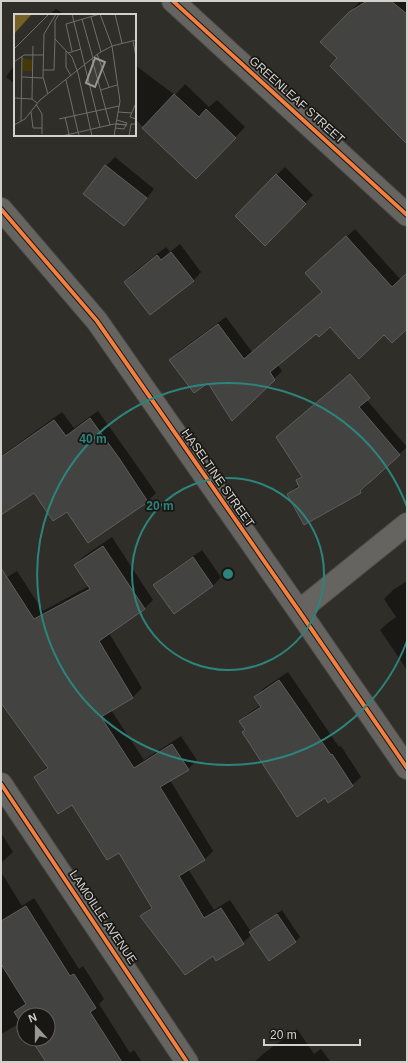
<svg xmlns="http://www.w3.org/2000/svg" width="408" height="1063" viewBox="0 0 408 1063" font-family="Helvetica,sans-serif">
	<style>
		.shadow { fill: #0007 }
		.building { fill: #434341; stroke: #5e5f5e }
		.lines { fill: none; stroke-linecap: round; stroke-linejoin: round }
		.minor-casing { stroke: #4c4a47; stroke-width: 24 }
		.minor { stroke: #656460; stroke-width: 22 }
		.cycleway-casing { stroke: #181714; stroke-width: 6 }
		.cycleway { stroke: #f27e40; stroke-width: 4 }
		.ring { fill: none; stroke: #2c847c; stroke-width: 2 }
		.labels { text-anchor: middle; dominant-baseline: central; stroke-width: 3.5; stroke-linejoin: round; paint-order: stroke }
		.street-label { font-size: 12px; fill: #d3d1cc; stroke: #181714 }
		.inset-road { fill: none; stroke: #716f6a; stroke-width: 1 }
		.view { fill: #9a9893; fill-opacity: 0.15; stroke: #9a9893; stroke-width: 2 }
		.inset-edge { fill: none; stroke: #d3d1cc; stroke-width: 2 }
		.centre { fill: #2c847c; stroke: #181714; stroke-width: 2 }
		.ring-label { font-size: 12px; text-anchor: middle; font-weight: bold; fill: #2c847c; stroke: #181714; stroke-width: 3.5; stroke-linejoin: round; paint-order: stroke }
	</style>
	<rect width="100%" height="100%" fill="#2f2e29"/>
	<path class="shadow" d="M360,1H407V142L338,58L322,42Z
		M56,9L65,15H49Z
		M15,64V84L6,77Z
		M135,65L175,95L185,84L209,107L217,100L245,127L196,178L135,119Z
		M115,157L154,189L133,216L124,225L84,193L106,166Z
		M285,167L313,195L265,244L236,216Z
		M355,229L401,280L407,274V321L323,292L314,266Z
		M180,244L201,272L193,281L125,282L133,273L166,247L170,252Z
		M295,315L278,365L282,371L232,420L208,382L171,360L178,352L226,317L252,352Z
		M347,377L407,447L367,483L368,485L360,492L288,494L296,487L299,485L297,480L302,475Z
		M98,411L126,450L156,493L148,501L88,542L67,510L34,491L1,514V456L62,412L74,428Z
		M112,537L153,600L144,609L109,633L142,688L133,697L111,710L144,760L181,736L197,760L188,769L170,780L213,851L204,860L188,869L214,910L230,900L251,932L255,928L282,910L300,937L295,942L252,934L243,943L213,954L141,916L152,906L119,852L73,803L35,777L48,766L1,702V581L17,571L43,611L89,586L75,565L84,556Z
		M202,550L221,577L213,586L174,613L155,585L163,577Z
		M407,581V670L380,630L389,622L396,617L384,599L393,590Z
		M288,672L339,747L341,746L361,777L352,785L326,796L246,729L240,721L249,713L261,705L255,697L264,688Z
		M1,833L13,852L1,863Z
		M1,872L22,906L34,898L79,969L83,966L104,999L99,1004L130,1053L134,1050L142,1062H47L33,1039H48V1015H24V1026L22,1022L1,1034Z
		M297,1029L314,1054L321,1049L331,1062H254L263,1054Z"/>
	<path class="building" d="M367,1H391L407,14V144L330,66L337,58L320,42L349,12Z
		M174,94L199,117L206,109L236,138L196,179L142,128Z
		M105,165L147,198L124,226L83,194Z
		M276,174L306,204L265,246L235,216Z
		M346,236L392,287L407,273V329L392,343L384,335L359,359L330,327L319,337L316,334L270,372L275,380L232,421L208,383L194,393L169,360L218,324L244,359L322,292L305,273Z
		M171,252L194,281L150,315L124,282L157,255L161,260Z
		M350,374L370,398L359,407L400,455L360,491L361,493L304,525L287,494L299,487L296,480L302,477L276,437Z
		M90,418L119,458L148,502L88,543L67,512L53,521L34,493L1,515V457L54,420L66,436Z
		M103,546L145,609L99,641L133,698L101,717L134,768L172,744L189,770L160,787L205,860L179,876L204,918L221,908L244,944L216,961L213,956L185,975L140,916L152,908L119,853L107,860L72,805L58,814L34,777L48,768L1,703V568L34,619L90,589L74,565Z
		M193,557L213,586L174,614L153,585Z
		M279,680L331,755L332,754L353,786L328,803L325,798L297,817L242,732L245,730L239,721L261,707L254,697Z
		M26,906L70,976L74,974L96,1008L90,1012L122,1062H46L31,1039H48V1015H24V1028L14,1012L26,1004L1,964V921Z
		M277,914L296,942L269,961L249,932Z"/>
	<g class="lines">
		<g class="minor-casing">
			<path id="minor" d="M173,1L407,215
				M1,209L97,321L299,611L407,768
				M299,611L407,524
				M1,784L187,1062"/>
		</g>
		<use href="#minor" class="minor"/>
		<g class="cycleway-casing">
			<path id="cycleway" d="M173,1L407,215
				M1,209L97,321L299,611L407,768
				M1,784L187,1062"/>
		</g>
		<use href="#cycleway" class="cycleway"/>
	</g>
	<g class="ring">
		<circle cx="228" cy="574" r="96"/>
		<path d="M407 641A191 191 0 1 1 407 507"/>
	</g>
	<g class="labels">
		<g class="street-label">
			<text transform="translate(297 100) rotate(42)">GREENLEAF STREET</text>
			<text transform="translate(218 478) rotate(55)">HASELTINE STREET</text>
			<text transform="translate(103 917) rotate(56)">LAMOILLE AVENUE</text>
		</g>
	</g>
	<g transform="translate(14 14)">
		<rect width="122" height="122" fill="#2f2e29"/>
		<path d="M9,44L18,46V57H9Z" fill="#453809"/>
		<path d="M0,0H18L0,20Z" fill="#756123"/>
		<path class="inset-road" d="M45,0L41,7V25L58,43L64,59L78,122M58,0L86,113M86,0L98,32M101,0L108,29M77,3L87,38M68,5L79,44M119,27L122,43M19,32L18,85L23,89M98,32L106,87L100,122M0,35L35,0M52,37V53L57,62M58,37L52,10L86,0M54,39L67,35M83,40L95,73M78,45L96,111M0,48L10,41H29M29,56H40L41,25M8,63L29,64M52,66L65,122M87,76L103,71M34,80L29,63L30,20L42,0M0,84L18,85M22,90L28,100V120M17,98L19,114H28M104,98L118,99M51,103L55,120M45,105L105,92M122,105L116,103L122,89M7,107L8,42M0,111L11,105L26,86L85,39L98,32L122,26M101,114L110,115L113,109L103,106M48,122L100,110H103L113,111L102,110M115,122L117,110H122"/>
		<path class="view" d="M81,44L91,48L81,73L72,69Z"/>
		<rect width="122" height="122" class="inset-edge"/>
	</g>
	<circle cx="228" cy="574" r="6" class="centre"/>
	<g class="ring-label">
		<text x="93" y="443">40 m</text>
		<text x="160" y="510">20 m</text>
	</g>
	<rect width="408" height="1063" fill="none" stroke="#d3d1cc" stroke-width="4"/>
	<g transform="translate(36 1027) rotate(339)"><circle r="19" fill="#181714" stroke="#63615e"/>
	<path d="M0-3L7 15L0 10L-7 15Z" fill="#9a9893"/>
	<text y="-6" font-size="11" font-weight="bold" text-anchor="middle" fill="#d3d1cc">N</text>
	</g>
	<path d="M264 1039v6h96v-6" fill="none" stroke="#d3d1cc" stroke-width="2"/>
	<text x="270" y="1039" font-size="12" fill="#d3d1cc" stroke="#181714" stroke-width="3" paint-order="stroke">20 m</text>
</svg>
